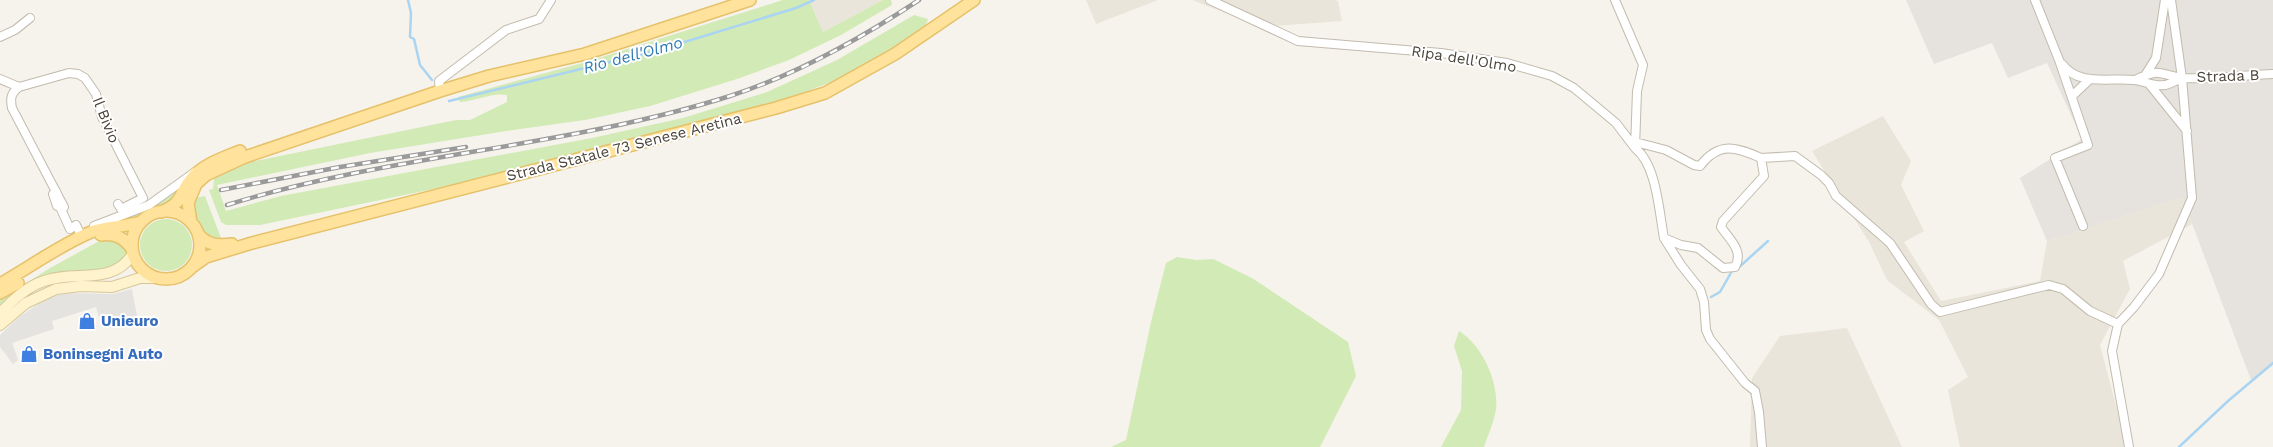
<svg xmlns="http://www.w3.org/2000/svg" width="2273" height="447" viewBox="0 0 2273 447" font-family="'Work Sans',sans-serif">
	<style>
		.residential { fill: #eae5da }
		.industrial { fill: #e6e2dd }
		.green { fill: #d2eab5 }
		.parking { fill: #e5e3e0 }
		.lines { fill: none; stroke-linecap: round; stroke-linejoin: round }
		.stream { stroke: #a9d4f2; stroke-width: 2.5 }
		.street-casing { stroke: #c2bbae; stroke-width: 10 }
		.secondary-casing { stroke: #d6c79b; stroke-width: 12 }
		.primary-casing { stroke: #e6c16a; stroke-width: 14 }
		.street { stroke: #fff; stroke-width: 8 }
		.secondary { stroke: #fff3cd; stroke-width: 10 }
		.primary { stroke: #ffe39c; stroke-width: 11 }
		.rail-casing { stroke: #9a9a9a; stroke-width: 4.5 }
		.rail { stroke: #fff; stroke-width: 2.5; stroke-dasharray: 8; stroke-linecap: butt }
		.labels { text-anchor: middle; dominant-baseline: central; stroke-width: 4; stroke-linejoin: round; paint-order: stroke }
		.street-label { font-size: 15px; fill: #4b4439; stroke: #fff }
		.shop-label { font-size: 15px; font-weight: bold; fill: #366cbe; stroke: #fff; text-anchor: start }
		.water-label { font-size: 16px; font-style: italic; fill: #2e7ab2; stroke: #fff }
	</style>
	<rect width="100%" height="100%" fill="#f6f3ec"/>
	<path class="residential" d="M809,0H883L823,32Z
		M1086,0H1158L1096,24Z
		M1192,0H1334L1338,1L1342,21L1261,27Z
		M1883,116L1911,161L1901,185L1924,231L1904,242L1941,301L2040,281L2047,241L2182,197L2192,224L2123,261L2130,289L2100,345L2127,447H1960L1948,390L1968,377L1939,320L1887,280L1869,242L1812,151Z
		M1847,328L1902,447H1750L1752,378L1780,336Z"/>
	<path class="industrial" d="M1906,0H2273V364L2251,380L2182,197L2047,241L2020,178L2082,139L2047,63L2008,78L1992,43L1934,64Z"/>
	<path class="green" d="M783,0H809L823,32L883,0H891L892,5L841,35L789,60L737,79L650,106L585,120L506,131L370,153L217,185L226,211L281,196L592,138L683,118L767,92L837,60L914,15L928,19L925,27L891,49L839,79L789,98L684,127L467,182L260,225H226L221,222L209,190L213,189L214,179L219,174L246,163L456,120H470L507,102V95C493,92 475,101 460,102L458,97L586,62Z
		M183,182L170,204L145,211L139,217L109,223C139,216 159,199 183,182Z
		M205,196L221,238C200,238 190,217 195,198Z
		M140 245a26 26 0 1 1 52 0a26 26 0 1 1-52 0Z
		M103,239L116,240L127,250V258L112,269L55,275L0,310V300L50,268Z
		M1177,257L1196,260L1213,259L1252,278L1348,342L1356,376L1320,447H1111L1126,440L1151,322L1166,263Z
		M1459,331C1482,345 1499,382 1496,409C1494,422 1488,435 1484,447H1441L1461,410L1462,371L1454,346Z"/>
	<path class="parking" d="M132,289L137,316L120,326L109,328L104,315L99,317L96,307L52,321L54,329L12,343L18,360L13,364L0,347V335L19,317L47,298L65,293L113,294Z"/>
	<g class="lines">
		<path class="stream" d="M408,0L411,13L410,37L414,39L420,65L432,80
			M449,101L655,51L796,8L814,0
			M1711,297L1720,292L1732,271L1737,269L1768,241
			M2179,447L2228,401L2273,363"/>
		<g class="street-casing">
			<path id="street" d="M1210,0L1298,41L1441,53L1507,63L1552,76L1574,88L1616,123L1635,148L1637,91L1643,65L1615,0
				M2035,0L2059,60L2088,145L2055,158L2083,226
				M0,37L15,30L30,18
				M2062,64C2079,87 2110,77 2134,80C2145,81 2154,87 2165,85C2170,84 2177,80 2182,78
				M2146,74L2156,58L2165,0
				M0,79L19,87
				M2135,80C2161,67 2159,75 2183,78C2211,80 2244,75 2273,74
				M2150,85L2187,131
				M440,91L439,81L506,30L539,19L551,0
				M2072,96L2090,79
				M1635,142L1666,150L1694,165L1700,166C1719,141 1736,147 1761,158
				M1635,148C1657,165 1659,212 1664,238L1681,245L1698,248L1723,268L1735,267C1744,251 1730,240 1721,227L1723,221L1764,176L1761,158L1795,156L1821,175L1829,183L1836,196L1890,243L1931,304L1940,312L2049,285L2063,289L2090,311L2118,324
				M56,191L53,194L57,206L64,207L12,108C10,98 11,93 19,87L69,73L78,74L85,78L96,94L102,117L143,198L121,209L118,204
				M60,207L70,229L76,225L80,233
				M94,226L149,205L195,172
				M1664,238L1681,265L1700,289L1704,302L1706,330L1710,339L1745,383L1755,391L1759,412L1762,447
				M2129,447L2112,351L2118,324L2134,307L2159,274L2192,198L2182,78L2171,0"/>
		</g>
		<g class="secondary-casing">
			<path id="secondary" d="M0,313C13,300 26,287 44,281C76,269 111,287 133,254
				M0,325L26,303L56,289L81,286L112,287L140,278H155"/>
		</g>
		<g class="primary-casing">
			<path id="primary" d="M132 245a34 34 0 1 1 68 0a34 34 0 1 1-68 0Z
				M161,212C185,202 178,194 192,178C204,164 223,158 240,151
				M191,222L188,203L196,184L206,175L245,157L440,91L489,76L585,54L750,0
				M198,234C207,245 218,246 232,244
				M101,235C116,233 124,238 132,249
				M192,267L206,257L252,243L776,108L825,93L895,54L974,0
				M0,284C30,267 60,245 91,232C107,226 124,227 141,222
				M0,293L18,283"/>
		</g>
		<use href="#street" class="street"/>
		<use href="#secondary" class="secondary"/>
		<use href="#primary" class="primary"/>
		<g class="rail-casing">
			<path id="rail" d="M221,190L340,167L466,147
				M227,205C391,154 566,148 730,96C798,74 860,39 919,0"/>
		</g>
		<use href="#rail" class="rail"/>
	</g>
	<defs>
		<g id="shop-bare" transform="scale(1.35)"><path d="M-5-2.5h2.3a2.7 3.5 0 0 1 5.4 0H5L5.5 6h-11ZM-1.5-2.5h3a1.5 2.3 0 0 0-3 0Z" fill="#3f7fe0" stroke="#fff" stroke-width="2.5" paint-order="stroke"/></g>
	</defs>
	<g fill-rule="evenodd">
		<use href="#shop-bare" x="87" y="321"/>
		<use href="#shop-bare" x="29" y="354"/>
	</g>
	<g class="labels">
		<g class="street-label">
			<text transform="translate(1464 59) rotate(9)">Ripa dell'Olmo</text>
			<text transform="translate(2228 76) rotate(-2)">Strada B</text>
			<text transform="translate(106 120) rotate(68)">Il Bivio</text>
			<text transform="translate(624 147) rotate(-14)">Strada Statale 73 Senese Aretina</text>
		</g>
		<g class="shop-label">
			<text x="101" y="321">Unieuro</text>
			<text x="43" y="354">Boninsegni Auto</text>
		</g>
		<g class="water-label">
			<text transform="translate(633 55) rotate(-15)">Rio dell'Olmo</text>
		</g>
	</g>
</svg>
